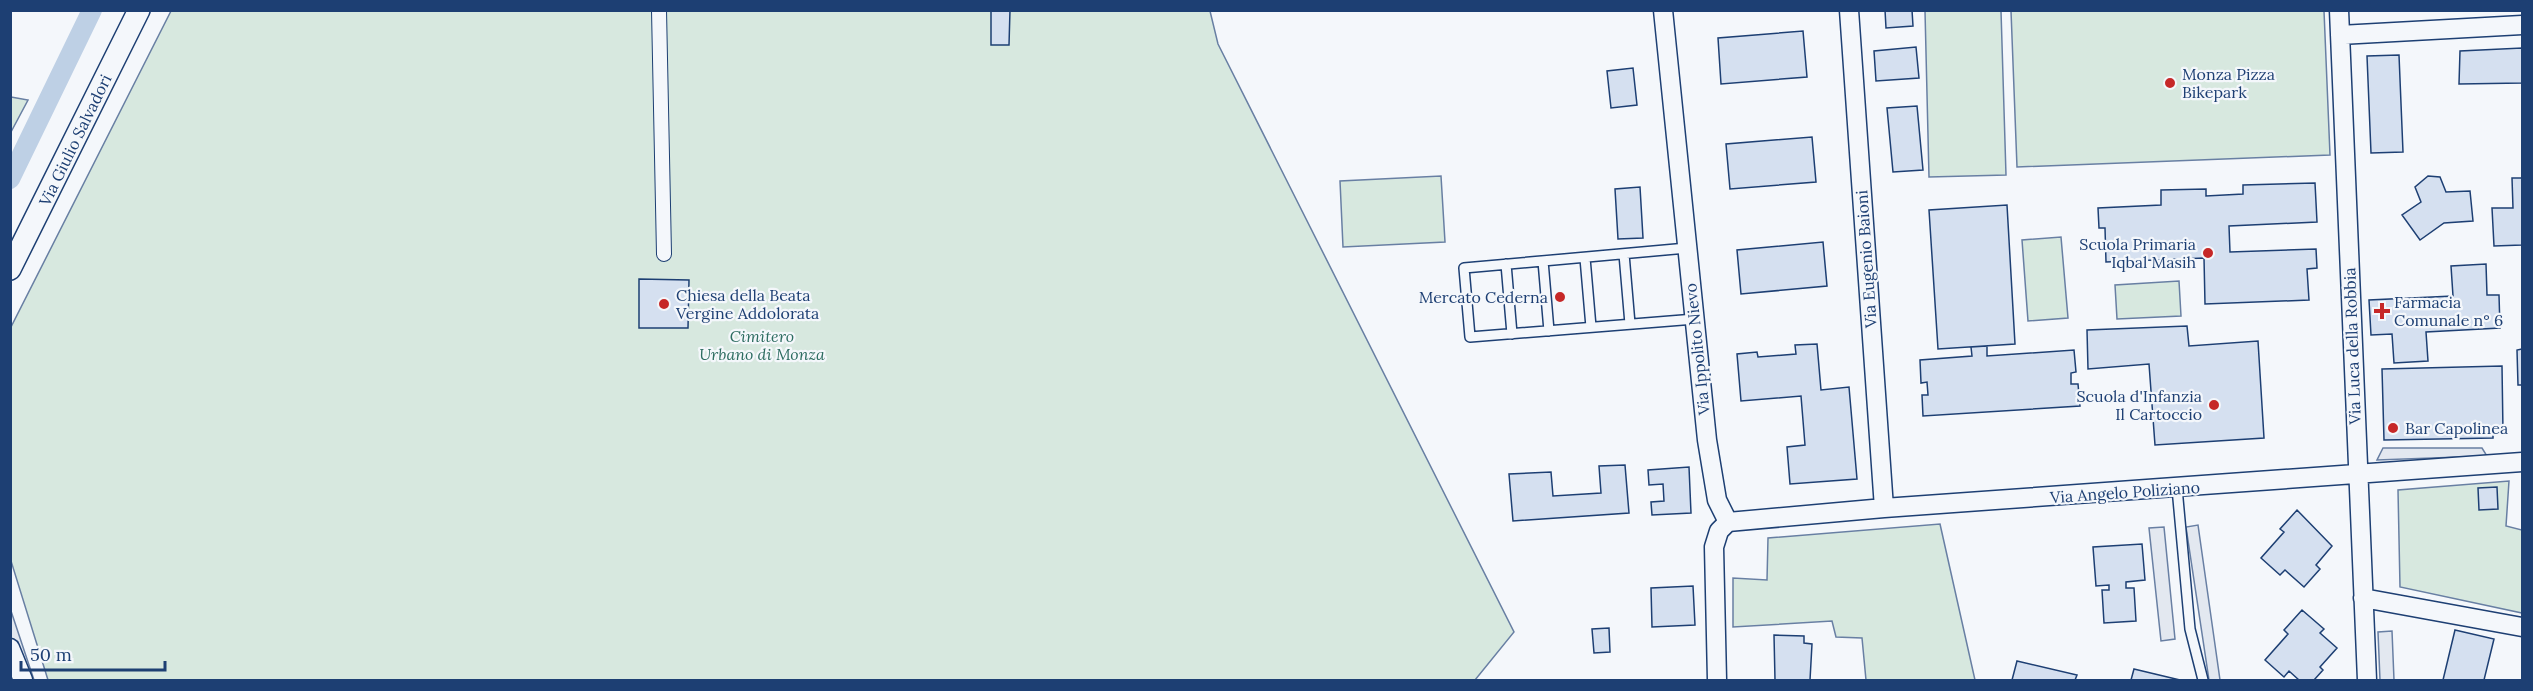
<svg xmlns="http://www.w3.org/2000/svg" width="2533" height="691" viewBox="0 0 2533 691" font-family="Lora,serif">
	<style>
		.green { fill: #d7e8df; stroke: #687fa3; stroke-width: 1.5 }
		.parking { fill: #e3e8f0; stroke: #687fa3; stroke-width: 1.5 }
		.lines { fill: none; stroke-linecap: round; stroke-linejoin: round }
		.canal { stroke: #bed0e5; stroke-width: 20 }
		.building { fill: #d5e0f0; stroke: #1d3f73; stroke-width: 1.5 }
		.service-casing { stroke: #1d3f73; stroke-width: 12 }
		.pedestrian-casing { stroke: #1d3f73; stroke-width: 16 }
		.minor-casing { stroke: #1d3f73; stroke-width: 21 }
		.tertiary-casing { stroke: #1d3f73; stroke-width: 24 }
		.service { stroke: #f4f7fb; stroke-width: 9 }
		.pedestrian { stroke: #f4f7fb; stroke-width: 14 }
		.minor { stroke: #f4f7fb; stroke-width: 18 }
		.tertiary { stroke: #f4f7fb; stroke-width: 21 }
		.poi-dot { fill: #c62828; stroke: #f4f7fb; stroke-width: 2 }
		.labels { text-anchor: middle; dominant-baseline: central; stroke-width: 4.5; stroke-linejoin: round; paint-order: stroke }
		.poi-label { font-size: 16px; fill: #1d3f73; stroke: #f4f7fb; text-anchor: start }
		.street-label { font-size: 16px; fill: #1d3f73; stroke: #f4f7fb }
		.park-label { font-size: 16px; font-style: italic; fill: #2c6c60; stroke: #f4f7fb }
	</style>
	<rect width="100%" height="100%" fill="#f4f7fb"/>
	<path class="green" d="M171,11H1210L1218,44L1514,632L1475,680H48L11,561L10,329Z
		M1925,11H2001L2006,175L1929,177Z
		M2011,11H2324L2330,155L2017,167Z
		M11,97L28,100L11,132L10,97Z
		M1441,176L1445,242L1343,247L1340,181Z
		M2061,237L2068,318L2028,321L2022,240Z
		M2179,281L2181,316L2117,319L2115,285Z
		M2509,481L2506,526L2522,530V613L2400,587L2398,490Z
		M1940,524L1975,680H1866L1862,638L1836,637L1832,621L1733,627V578L1767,580L1768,538Z"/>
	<path class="parking" d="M2383,448H2482L2487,456L2377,460Z
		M2198,525L2220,680H2209L2186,527Z
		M2164,527L2175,639L2161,641L2149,528Z
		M11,611L34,680H11Z
		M2392,631L2394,680H2380L2378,632Z"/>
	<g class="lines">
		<path class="canal" d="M10,179L92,10"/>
	</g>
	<path class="building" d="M991,10H1010L1009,45H991Z
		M1885,10H1912L1913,26L1886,28Z
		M1803,31L1807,77L1721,84L1718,38Z
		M1916,47L1919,78L1876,81L1874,51Z
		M2522,48V83L2459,84L2460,51Z
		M2399,55L2403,152L2371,153L2367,56Z
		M1633,68L1637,105L1611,108L1607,71Z
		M1917,106L1923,170L1893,172L1887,108Z
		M1812,137L1816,182L1730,189L1726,144Z
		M2428,176L2440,177L2446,192L2470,191L2473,221L2444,223L2420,240L2402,215L2421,202L2415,187Z
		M2512,178H2522V245L2494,246L2492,208H2513Z
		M2315,183L2317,222L2229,226L2230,252L2316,249L2317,268L2307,269L2309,300L2205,304L2204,258L2106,262L2105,228H2099L2098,208L2161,205V190L2206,189V196L2243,194V185Z
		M1640,187L1643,238L1618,239L1615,189Z
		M2007,205L2015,344L1938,349L1929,210Z
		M1823,242L1827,286L1741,294L1737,250Z
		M2486,264L2487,295H2499L2500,328L2426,332L2428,361L2394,363L2392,334L2371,335L2369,300L2453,296L2451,266Z
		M639,279L689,280L688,328H639Z
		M2187,326L2189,346L2258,341L2264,438L2155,445L2149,364L2088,369L2087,330Z
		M1817,344L1821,390L1849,387L1857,479L1790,484L1787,447L1805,445L1801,396L1741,401L1737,354L1757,352L1758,357L1796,354L1795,345Z
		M1987,346V356L2074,350L2076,372L2071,373V384H2078L2080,406L1923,416L1922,395H1928L1927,382L1921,383L1920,360L1972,356L1971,347Z
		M2522,349V385H2518L2517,350Z
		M2502,366L2503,432L2493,433V438L2384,440L2382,369Z
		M1625,465L1629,513L1513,521L1509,474L1551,472L1553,496L1601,493L1599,466Z
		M1689,467L1691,513L1652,515L1651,502L1664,501L1663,484L1649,485L1648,470Z
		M2497,487L2498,509L2479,510L2478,488Z
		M2297,510L2332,546L2316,565L2320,569L2304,587L2285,570L2280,575L2261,558L2284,532L2280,529Z
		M2142,544L2145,580L2126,582V588H2134L2136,621L2104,623L2102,590H2109V585L2096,586L2093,547Z
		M1693,586L1695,625L1652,627L1651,588Z
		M2302,610L2324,629L2320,633L2337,648L2320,667L2323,670L2314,680H2299L2289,671L2284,677L2265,660L2288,634L2284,630Z
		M1609,628L1610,652L1594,653L1592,629Z
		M2455,630L2494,639L2484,680H2443Z
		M1774,635L1804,636V643L1812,644L1810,680H1775Z
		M2017,661L2077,675L2075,680H2012Z
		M2134,669L2180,680H2131Z"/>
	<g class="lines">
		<g class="service-casing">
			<path id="service" d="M1687,248L1464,268L1470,337L1695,319
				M1624,254L1630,324
				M1585,258L1591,327
				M1543,261L1549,331
				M1506,264L1512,334
				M2177,488L2190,629L2203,680"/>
		</g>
		<g class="pedestrian-casing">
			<path id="pedestrian" d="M659,10L664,254"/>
		</g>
		<g class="minor-casing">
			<path id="minor" d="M1663,10L1707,440L1717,500L1728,522
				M1849,10L1884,508
				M2339,10L2367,680
				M2340,35L2522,25
				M1728,522L1884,508L2522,462
				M2363,598L2522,627
				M10,648L23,680
				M1717,680L1714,547L1719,531L1728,522"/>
		</g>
		<g class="tertiary-casing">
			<path id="tertiary" d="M10,269L139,10"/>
		</g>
		<use href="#service" class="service"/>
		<use href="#pedestrian" class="pedestrian"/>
		<use href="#minor" class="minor"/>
		<use href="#tertiary" class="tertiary"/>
	</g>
	<g class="poi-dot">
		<circle cx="2170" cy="83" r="6"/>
		<circle cx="2208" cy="253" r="6"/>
		<circle cx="1560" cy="297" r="6"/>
		<circle cx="664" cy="304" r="6"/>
		<path d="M2379 302h6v6h6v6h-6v6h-6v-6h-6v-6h6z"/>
		<circle cx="2214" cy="405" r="6"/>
		<circle cx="2393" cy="428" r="6"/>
	</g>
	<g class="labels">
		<g class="poi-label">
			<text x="2182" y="74">Monza Pizza<tspan x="2182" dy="18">Bikepark</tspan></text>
			<text x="2196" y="244" text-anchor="end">Scuola Primaria<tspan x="2196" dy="18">Iqbal Masih</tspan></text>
			<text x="676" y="295">Chiesa della Beata<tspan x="676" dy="18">Vergine Addolorata</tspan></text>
			<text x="1548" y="297" text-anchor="end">Mercato Cederna</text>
			<text x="2394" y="302">Farmacia<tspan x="2394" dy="18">Comunale n° 6</tspan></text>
			<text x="2202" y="396" text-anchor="end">Scuola d'Infanzia<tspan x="2202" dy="18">Il Cartoccio</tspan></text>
			<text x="2405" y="428">Bar Capolinea</text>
		</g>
		<g class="street-label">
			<text transform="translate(75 140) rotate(-64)">Via Giulio Salvadori</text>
			<text transform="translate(1866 259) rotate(-94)">Via Eugenio Baioni</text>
			<text transform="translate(2352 346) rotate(-92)">Via Luca della Robbia</text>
			<text transform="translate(1697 349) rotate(-96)">Via Ippolito Nievo</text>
			<text transform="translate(2125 492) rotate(-4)">Via Angelo Poliziano</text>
		</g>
		<g class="park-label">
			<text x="762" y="336">Cimitero<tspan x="762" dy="18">Urbano di Monza</tspan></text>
		</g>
	</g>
	<rect width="2533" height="691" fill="none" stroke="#1d3f73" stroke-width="24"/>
	<path d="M21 661v9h144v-9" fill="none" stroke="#1d3f73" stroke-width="3"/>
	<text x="30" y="661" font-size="18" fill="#1d3f73" stroke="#f4f7fb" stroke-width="4.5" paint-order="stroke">50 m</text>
</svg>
